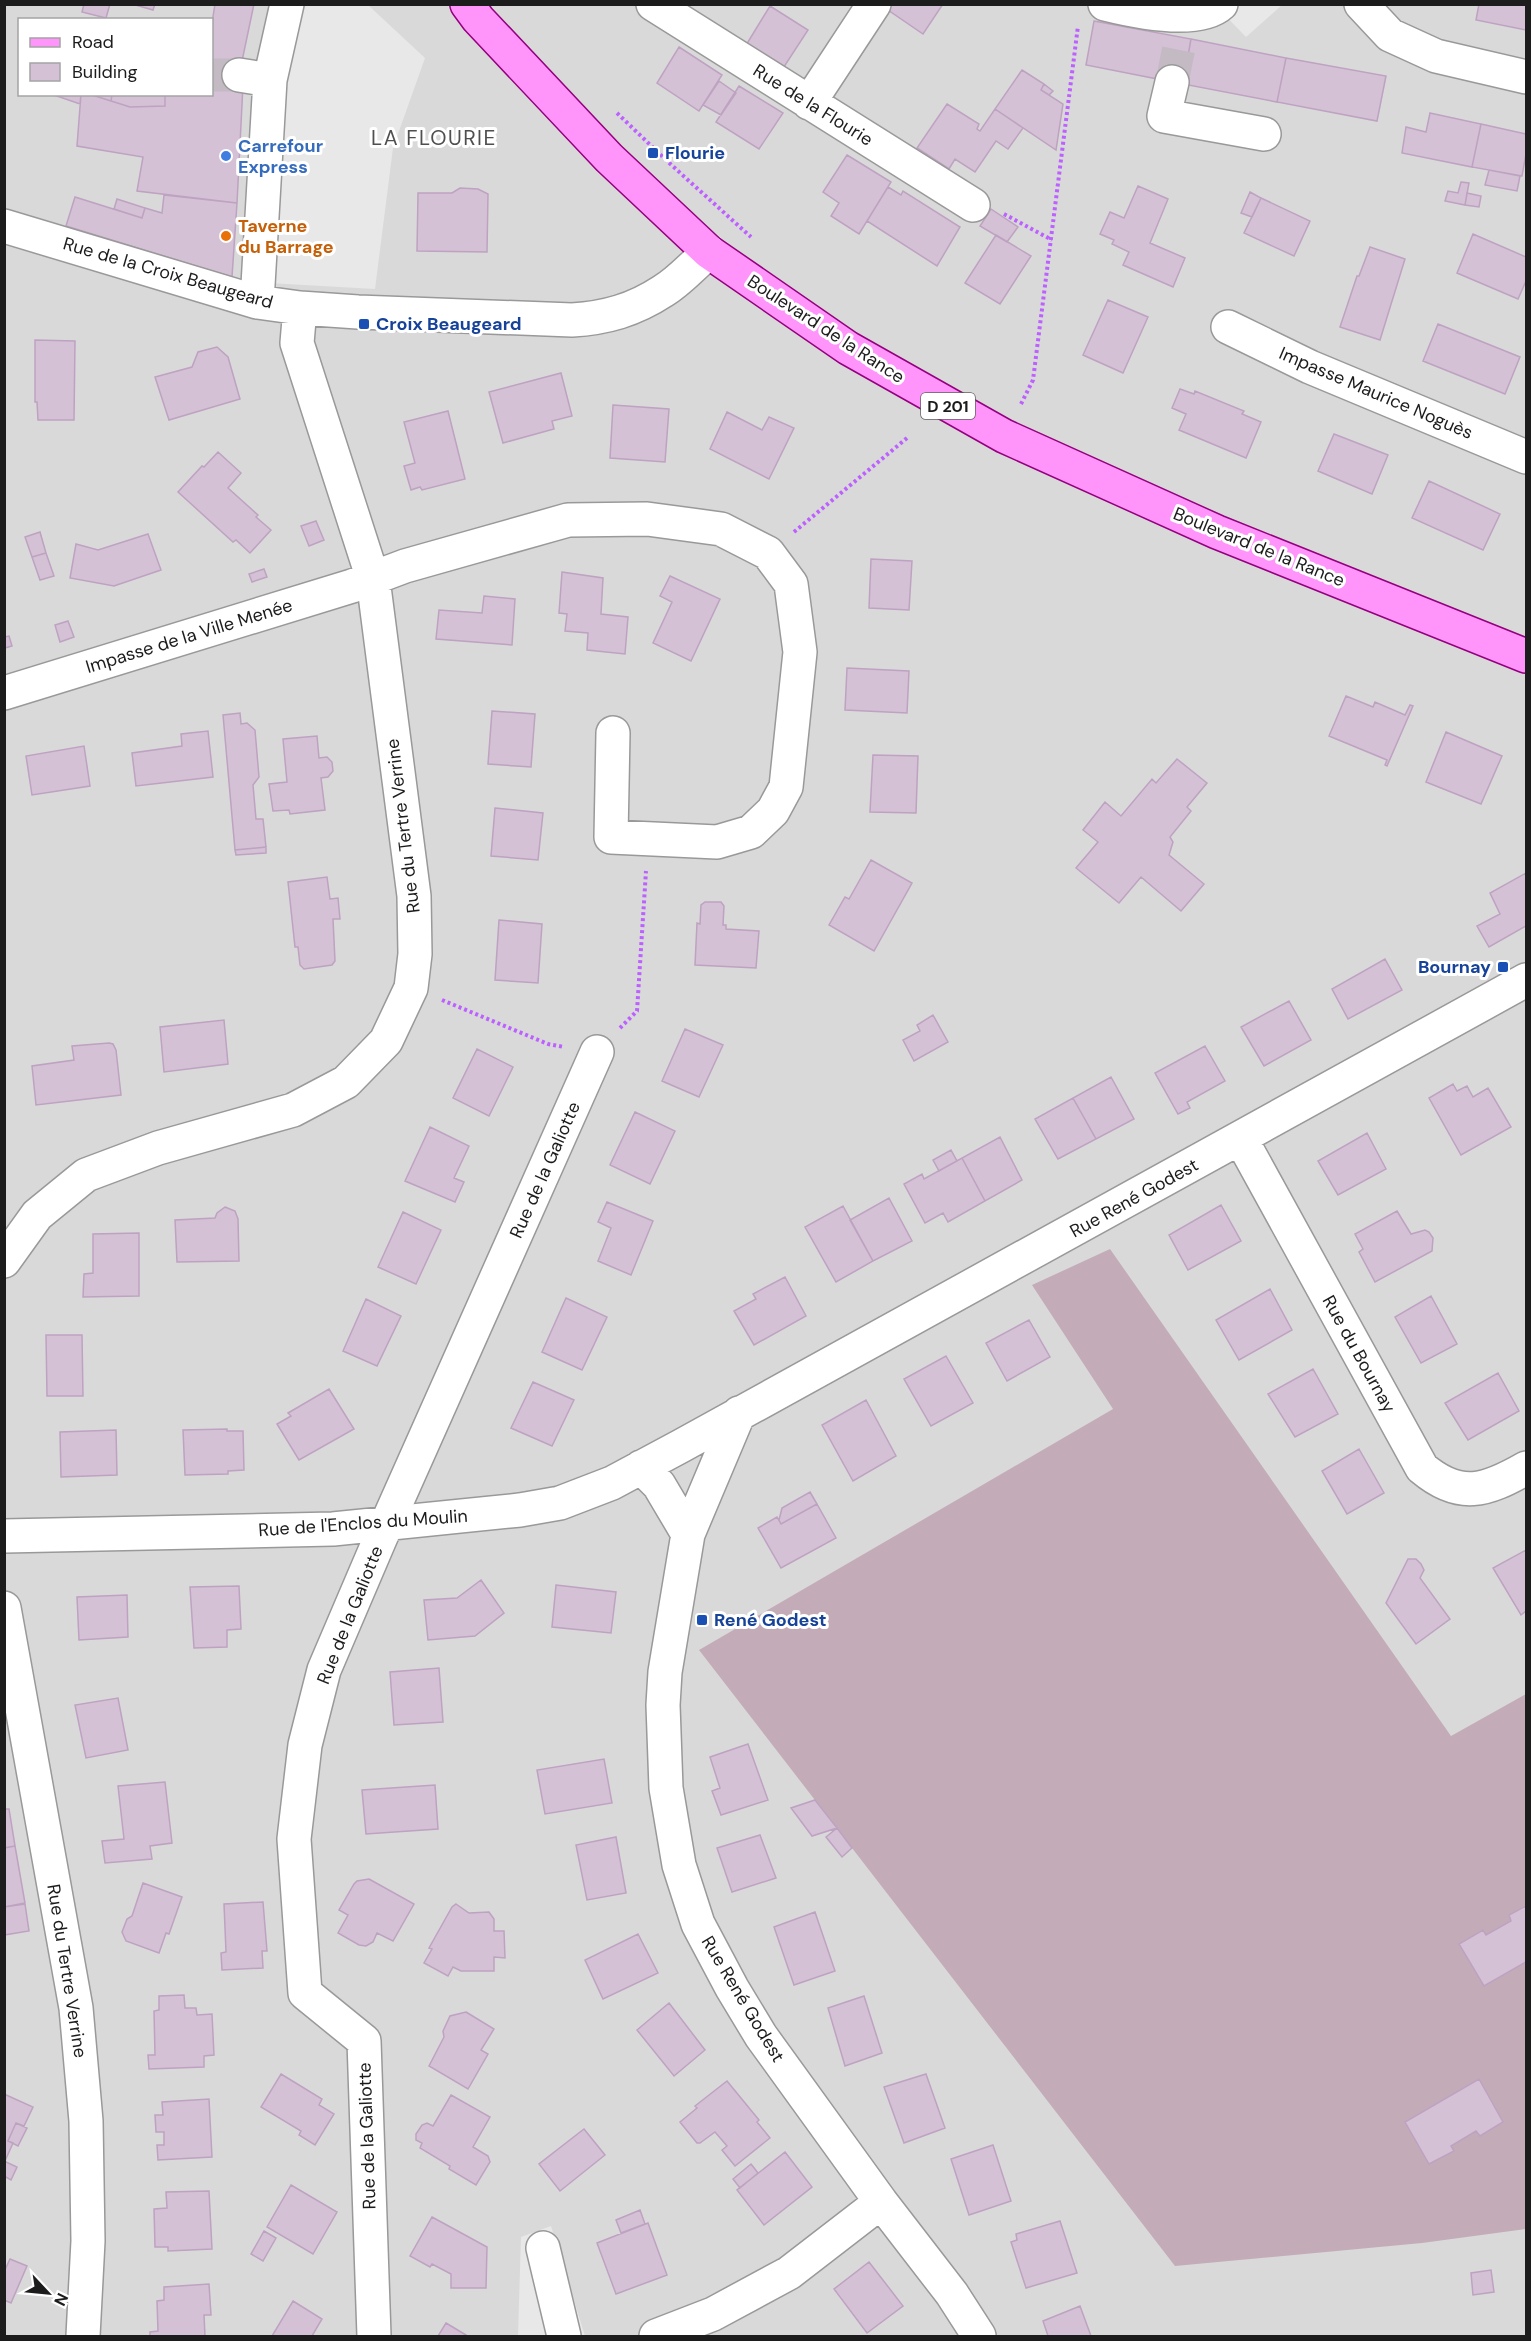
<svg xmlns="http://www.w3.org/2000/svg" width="1531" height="2341" viewBox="0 0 1531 2341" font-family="'DM Sans',sans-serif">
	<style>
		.residential { fill: #dad9da; fill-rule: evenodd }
		.construction { fill: #c3acb8 }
		.parking { fill: #e8e8e8 }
		.building { fill: #d4c1d5; stroke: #bea2c1; stroke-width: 1.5 }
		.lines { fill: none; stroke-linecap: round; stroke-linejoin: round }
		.minor-tunnel { stroke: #c4bac3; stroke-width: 33; stroke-dasharray: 33 16; stroke-linecap: butt }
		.minor-casing { stroke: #999; stroke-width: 36 }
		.major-casing { stroke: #94007f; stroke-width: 36 }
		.path { stroke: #bc61ff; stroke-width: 4; stroke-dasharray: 3 3; stroke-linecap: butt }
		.minor { stroke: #fff; stroke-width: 33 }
		.major { stroke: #ff95fa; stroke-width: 33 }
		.transit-dot { fill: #1a4fb4; stroke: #fff; stroke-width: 2 }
		.shop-dot { fill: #3f7fe0; stroke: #fff; stroke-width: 2 }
		.food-dot { fill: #e8710a; stroke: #fff; stroke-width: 2 }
		.labels { text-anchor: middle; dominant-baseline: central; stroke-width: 6; stroke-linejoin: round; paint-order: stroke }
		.shield { fill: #fff; stroke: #606060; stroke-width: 1.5 }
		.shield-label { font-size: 16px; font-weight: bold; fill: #1c1c1c }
		.street-label { font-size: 18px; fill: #1c1c1c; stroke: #fff }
		.shop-label { font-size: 18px; font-weight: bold; fill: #366cbe; stroke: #fff; text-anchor: start }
		.transit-label { font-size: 18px; font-weight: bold; fill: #164399; stroke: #fff; text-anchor: start }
		.food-label { font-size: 18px; font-weight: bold; fill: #c56008; stroke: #fff; text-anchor: start }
		.quarter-label { font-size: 21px; letter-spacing: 1.5px; fill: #4f4f4f; stroke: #fff }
	</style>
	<rect width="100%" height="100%" fill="#eee1ed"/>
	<path class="residential" d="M5,5H1526V2336H5ZM20,20H212V94H20Z"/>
	<path class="construction" d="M1110,1249L1451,1736L1526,1694V2229L1422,2243L1175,2266L699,1650L1113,1409L1032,1285Z"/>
	<path class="parking" d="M304,5H368L425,58L393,148L375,289L269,283L280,97Z
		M1215,5H1282L1246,37Z
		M551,2226L585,2336H518L521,2237Z"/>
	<path class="building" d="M84,4H110L106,18L82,12Z
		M132,4H155L153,10Z
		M215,4H254L237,85L212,86V23Z
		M892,4H943L923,34L888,10Z
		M1479,4H1526V30L1476,20Z
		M770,6L808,30L780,73L743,50Z
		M1094,21L1191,39L1183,84L1086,65Z
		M1191,39L1286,58L1277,102L1183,84Z
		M679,47L722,75L699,111L657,83Z
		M1286,58L1386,76L1377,121L1277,102Z
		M1022,70L1044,84L1041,90L1063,104L1056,150L995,109Z
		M719,81L736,93L721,115L703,105Z
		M1044,84L1053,91L1049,95L1041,90Z
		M243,85L237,203L137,191L143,157L77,146L81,94H89L130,107L165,106V94H212V86Z
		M739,86L783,113L759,149L716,122Z
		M51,94H81L80,104Z
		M89,94H112L111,101Z
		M112,94H165V106L130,107L111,101Z
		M947,104L979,124L977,129L980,131L995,109L1023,128L1008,149L996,141L975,172L955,159L949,169L917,148Z
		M1430,113L1481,124L1472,167L1402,153L1406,127L1426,132Z
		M1481,124L1526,134V154L1522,176L1472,167Z
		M847,155L891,182L859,234L831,216L839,203L823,192Z
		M1489,170L1520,176L1517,191L1485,185Z
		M1461,182L1469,183L1465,205L1445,201L1448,191L1458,193Z
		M1138,186L1168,199L1150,243L1185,258L1173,287L1123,265L1129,252L1112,244L1114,240L1100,234L1110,212L1124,218Z
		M888,187L901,195L903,191L960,227L937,266L867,221Z
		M460,188L478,189L488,194L487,252L417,251L418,193H452Z
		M1250,192L1261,198L1252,217L1241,213Z
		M1467,193L1481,196L1479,207L1465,205Z
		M164,195L237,203L232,277L66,226L75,197L142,218L145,208L162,213Z
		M1261,198L1310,221L1294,256L1244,233Z
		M117,199L145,208L142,218L114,209Z
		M991,209L1018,227L1007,242L980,226Z
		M1473,234L1526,257V281L1518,299L1457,273Z
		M996,235L1031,256L1000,304L965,283Z
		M1370,247L1405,259L1380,340L1340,327L1357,276H1359Z
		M1108,300L1148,317L1123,373L1083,355Z
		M1438,324L1520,357L1505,394L1423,361Z
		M35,340L75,341L74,420H38L37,402H35Z
		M217,347L228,357L240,399L169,420L155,377L192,367L198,352Z
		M561,373L572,416L552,421L554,429L503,443L489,392Z
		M1180,389L1194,394L1195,391L1244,411L1242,414L1261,422L1246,458L1179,430L1186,414L1172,408Z
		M613,405L669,409L665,462L610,458Z
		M448,411L465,479L422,490L420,487L411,490L404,466L415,463L404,422Z
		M727,412L762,430L769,417L794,428L769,479L710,449Z
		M1334,434L1388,455L1372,494L1318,471Z
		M218,452L241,473L228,488L258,515L256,517L271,530L250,553L236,540L233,542L178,492L202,466L204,467Z
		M1429,481L1500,514L1483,550L1412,518Z
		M316,521L324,540L309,546L301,526Z
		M40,532L46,553L32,557L25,537Z
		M148,534L161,570L114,586L70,578L76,544L98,550Z
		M46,553L54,576L40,580L32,557Z
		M871,559L912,561L909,610L869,608Z
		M264,569L267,577L252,582L249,574Z
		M562,572L603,578L601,614L628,617L625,654L587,650L588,633L565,631L567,614L559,613Z
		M670,576L720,599L691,661L653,643L672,602L660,596Z
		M484,596L515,599L512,645L436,639L439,610L482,613Z
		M68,621L74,637L60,642L55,625Z
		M9,636L12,646L5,648L4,637Z
		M847,668L909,671L907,713L845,710Z
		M1346,696L1373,707L1375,702L1405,715L1410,705L1413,706L1387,766L1385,765L1387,760L1329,736Z
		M492,711L535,714L531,767L488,764Z
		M240,713L241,724L247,723L255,730L259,777L253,785L256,819H263L266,847L235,850L223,715Z
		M208,731L213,777L136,786L132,753L182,746L181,734Z
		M1446,732L1502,756L1481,804L1426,782Z
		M317,736L319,758L327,757L332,762L333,771L328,777L321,778L325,810L290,814L289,810L273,811L269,784L287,782L283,739Z
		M84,746L90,786L32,795L26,756Z
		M873,755L918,756L916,813L870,812Z
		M1177,759L1207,783L1187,807L1191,811L1170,837L1173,842L1169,855L1204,884L1181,911L1141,877L1119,903L1076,868L1098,842L1083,830L1105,802L1121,816L1152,779L1156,783Z
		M495,808L543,813L538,860L491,856Z
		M266,847V853L236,855L235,850Z
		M871,860L912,883L874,951L829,925L845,897L849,899Z
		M1526,873V926L1489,947L1477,926L1500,914L1490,893Z
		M327,877L330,899L338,898L340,919H333L335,961L332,965L304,969L300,965L298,947H295L288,882Z
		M705,902H721L724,906L723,925H726V929L759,931L756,968L695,965L697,923L700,924L701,905Z
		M499,920L542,924L538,983L495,980Z
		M1385,959L1402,990L1348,1019L1332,989Z
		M1289,1001L1311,1040L1264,1066L1241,1027Z
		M933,1015L948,1042L914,1061L903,1040L920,1031L917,1025Z
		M224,1020L228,1064L164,1072L160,1027Z
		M685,1029L723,1045L699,1097L662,1081Z
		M109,1043L113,1044L116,1050L121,1095L36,1105L32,1066L74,1060L72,1046Z
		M1205,1046L1225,1081L1187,1102L1190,1108L1178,1114L1155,1073Z
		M477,1049L513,1067L489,1116L453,1098Z
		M1111,1077L1134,1119L1096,1139L1073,1098Z
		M1453,1084L1457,1091L1467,1086L1473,1097L1488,1088L1511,1127L1461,1155L1429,1098Z
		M1073,1098L1096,1139L1058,1159L1035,1119Z
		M635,1112L675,1131L650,1184L610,1165Z
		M430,1127L469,1146L454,1178L464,1182L455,1202L405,1181Z
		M1367,1133L1386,1169L1338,1195L1318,1161Z
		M1000,1137L1022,1180L985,1201L962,1158Z
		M951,1150L957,1161L939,1171L933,1160Z
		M962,1158L985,1201L948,1222L943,1213L925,1223L904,1184L922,1174L924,1179Z
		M889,1198L912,1241L873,1261L850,1220Z
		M607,1202L653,1221L631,1275L598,1261L611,1228L598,1222Z
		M1221,1205L1241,1241L1188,1270L1169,1235Z
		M843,1206L873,1261L836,1282L805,1227Z
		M225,1207L235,1211L238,1219L239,1261L177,1262L175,1220L215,1218L217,1213Z
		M1397,1211L1411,1234L1425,1230L1429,1232L1433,1238L1432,1251L1375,1282L1359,1252L1363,1249L1355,1234Z
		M403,1212L441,1230L416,1284L378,1267Z
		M139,1233V1296L83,1297L84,1274L93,1273V1234Z
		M785,1277L806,1316L754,1345L734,1311L756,1299L753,1294Z
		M1270,1289L1292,1330L1239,1360L1216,1320Z
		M1431,1296L1457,1344L1421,1363L1395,1317Z
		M566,1298L607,1317L582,1370L542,1352Z
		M366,1299L401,1316L377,1366L343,1351Z
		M1029,1320L1050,1357L1007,1381L986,1343Z
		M46,1335H82L83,1396H47Z
		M946,1356L973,1403L931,1426L904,1379Z
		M1313,1369L1338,1414L1295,1437L1268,1394Z
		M1498,1373L1519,1411L1468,1440L1445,1403Z
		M533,1382L574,1400L552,1446L511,1428Z
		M329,1389L354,1429L299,1460L277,1424L291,1416L288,1413Z
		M866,1400L896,1456L853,1481L822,1425Z
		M227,1429V1431H243L244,1470L228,1471V1474L185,1475L183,1430Z
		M116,1430L117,1475L61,1477L60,1432Z
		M1359,1449L1384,1493L1347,1514L1322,1471Z
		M810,1492L817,1504L781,1524L779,1520L782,1508Z
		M817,1504L836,1538L781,1568L758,1528L777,1517L781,1524Z
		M1526,1550V1611L1521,1615L1493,1568Z
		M1408,1559H1416L1421,1564L1424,1570L1420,1578L1450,1619L1416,1644L1386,1603Z
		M481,1580L504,1613L475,1636L428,1640L424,1600L457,1598Z
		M556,1585L616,1592L611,1633L552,1627Z
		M239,1586L241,1629L227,1630V1647L194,1648L190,1587Z
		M127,1595L128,1637L79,1640L77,1597Z
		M439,1668L443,1722L394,1725L390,1672Z
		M118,1698L128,1750L86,1758L75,1705Z
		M748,1744L768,1800L721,1815L712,1791L720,1788L710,1757Z
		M604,1759L612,1803L545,1814L537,1770Z
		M165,1782L172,1843L150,1846L152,1859L105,1863L102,1841L124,1839L118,1786Z
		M435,1785L438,1829L366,1834L362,1790Z
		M815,1800L837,1828L812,1836L791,1808Z
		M4,1809H9L15,1846L4,1848Z
		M837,1828L852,1848L842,1857L826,1837Z
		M760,1835L776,1878L732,1892L717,1848Z
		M616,1837L626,1893L587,1900L576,1845Z
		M15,1846L25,1903L4,1907V1848Z
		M369,1879L414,1904L393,1941L377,1933L373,1942L366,1946L359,1945L338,1933L348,1915L339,1910L354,1884L357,1881Z
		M143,1883L182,1897L169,1934L166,1933L159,1953L126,1941L122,1932L127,1919L132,1916Z
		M263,1902L267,1951H262L263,1968L222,1970L221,1953L226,1952L224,1904Z
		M25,1904L29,1931L4,1935V1907Z
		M456,1904L469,1913L489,1912L494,1919V1931H504L505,1958L494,1957V1971H461L453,1967L448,1976L424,1963L432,1949L429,1948L452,1907Z
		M1526,1906V1962L1484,1986L1459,1944L1483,1930L1486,1935L1511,1921L1509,1915Z
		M815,1912L835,1971L794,1985L774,1927Z
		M638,1934L658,1973L603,1999L585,1960Z
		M184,1995L185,2008H196L197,2015L212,2014L214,2055L204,2056V2067L149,2069L148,2055H155L154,2011L159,2010V1996Z
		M864,1996L882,2053L845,2066L828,2008Z
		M669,2003L705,2050L674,2076L637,2030Z
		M466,2012L494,2029L481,2050L488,2054L468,2089L429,2066L444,2037L443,2031L450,2016Z
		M281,2074L322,2099L319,2105L334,2114L315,2145L299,2135L301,2131L261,2107Z
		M926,2074L945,2128L904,2143L884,2087Z
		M1479,2079L1503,2122L1480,2136L1476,2131L1451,2146L1454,2151L1429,2164L1405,2122Z
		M727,2081L759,2120L757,2122L770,2138L735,2166L722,2150L727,2146L715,2132L700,2143H697L680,2122L697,2108L695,2106Z
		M4,2094L33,2107L24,2126L16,2123L8,2141L13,2143L5,2161Z
		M451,2095L490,2117L473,2147L488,2156L490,2162L476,2185L449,2169L450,2166L420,2148L422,2143L416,2140V2134L422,2125L427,2123L433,2126Z
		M209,2099L212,2157L158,2160L157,2145H164V2132H156L155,2115H163L162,2102Z
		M16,2123L27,2128L18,2146L8,2141Z
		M584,2129L605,2155L560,2191L539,2164Z
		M993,2145L1011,2201L969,2215L951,2159Z
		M785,2152L812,2187L764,2225L737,2190Z
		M4,2161L17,2167L11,2180L4,2176Z
		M751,2164L758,2173L740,2188L733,2179Z
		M291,2185L337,2212L313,2254L267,2227Z
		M209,2191L212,2249L168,2251V2247H155L154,2209L167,2208L166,2192Z
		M640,2210L645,2224L621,2233L616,2220Z
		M432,2217L487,2247L486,2288H451V2274L432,2264L430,2267L410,2256Z
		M1060,2221L1077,2273L1026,2288L1011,2242L1017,2240L1016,2234Z
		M648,2223L667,2275L616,2294L597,2243Z
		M264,2231L276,2238L263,2261L251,2254Z
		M10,2259L27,2266L11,2303L4,2300V2272Z
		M869,2262L903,2306L867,2333L834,2289Z
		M1491,2270L1494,2292L1473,2295L1471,2273Z
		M209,2284L211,2315H204L205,2336H150V2332L158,2331L157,2301L164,2300V2287Z
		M293,2301L322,2319L312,2336H272Z
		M1080,2306L1091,2336H1048L1043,2321Z
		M446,2323L466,2335L465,2336H438Z"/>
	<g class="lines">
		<path class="minor-tunnel" d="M212,75H239
			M1172,82L1181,37"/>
		<g class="minor-casing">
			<path id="minor" d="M653,4L973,205
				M1105,4C1133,11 1198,25 1221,4
				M1361,4L1390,35L1436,56L1526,77
				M239,75L270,80
				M1172,82L1164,116L1264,134
				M809,103L874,4
				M4,226L257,302L300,308L358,312L572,320C606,318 634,310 663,291C680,281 694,264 709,252
				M257,302L270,80L287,4
				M1228,327L1310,367L1526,457
				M4,693L352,586L405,566L568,520L647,519L721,529L768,553L791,584L800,652L786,787L773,811L751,832L717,842L611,837L613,733
				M1241,1139L1422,1468C1460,1500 1486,1491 1526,1468
				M4,1261L37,1215L86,1175L158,1148L293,1110L346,1082L386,1041L411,988L415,954L414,896L373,579L297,343L300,308
				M739,1413L688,1534L665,1672L663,1705L666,1788L679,1865L698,1924L732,1988L761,2036L881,2202L952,2294L979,2336
				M641,1467L659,1485L688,1534
				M4,1536L333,1529L520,1510L560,1503L612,1483L681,1446L1526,980
				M4,1608L76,2008L86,2121L88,2241L83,2336
				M543,2248L564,2336
				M374,2336L364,2041L305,1993L294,1839L305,1745L324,1670L380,1539L597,1052
				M656,2336L713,2314L789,2273L881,2202"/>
		</g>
		<g class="major-casing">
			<path id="major" d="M467,4L478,19L609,158L709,252L848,348L1004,436L1217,532L1526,656"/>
		</g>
		<path class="path" d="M617,113L667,161L751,237
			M1004,214L1052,240
			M1021,404L1033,380L1078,26
			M794,532L907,438
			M442,1000L548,1044L564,1047
			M620,1028L637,1011L646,871"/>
		<use href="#minor" class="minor"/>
		<use href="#major" class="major"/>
	</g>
	<g class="transit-dot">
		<rect x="647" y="147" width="12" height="12" rx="3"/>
		<rect x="358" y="318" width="12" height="12" rx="3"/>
		<rect x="1497" y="961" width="12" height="12" rx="3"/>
		<rect x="696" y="1614" width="12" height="12" rx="3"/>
	</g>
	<circle class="shop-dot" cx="226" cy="156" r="6"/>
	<circle class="food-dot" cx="226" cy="236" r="6"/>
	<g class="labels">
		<rect class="shield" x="921" y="393" width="54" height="26" rx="4.5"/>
		<g class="shield-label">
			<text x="948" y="406">D 201</text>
		</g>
		<g class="street-label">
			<text transform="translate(813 105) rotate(32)">Rue de la Flourie</text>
			<text transform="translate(168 273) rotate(16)">Rue de la Croix Beaugeard</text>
			<text transform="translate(826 329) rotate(33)">Boulevard de la Rance</text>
			<text transform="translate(1376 393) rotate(23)">Impasse Maurice Noguès</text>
			<text transform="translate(1259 547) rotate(22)">Boulevard de la Rance</text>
			<text transform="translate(189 636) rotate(-17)">Impasse de la Ville Menée</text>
			<text transform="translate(403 826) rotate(-97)">Rue du Tertre Verrine</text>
			<text transform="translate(545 1170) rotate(-66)">Rue de la Galiotte</text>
			<text transform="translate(1134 1198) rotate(-29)">Rue René Godest</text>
			<text transform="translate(1359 1354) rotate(61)">Rue du Bournay</text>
			<text transform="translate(363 1523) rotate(-4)">Rue de l'Enclos du Moulin</text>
			<text transform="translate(350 1615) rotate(-68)">Rue de la Galiotte</text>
			<text transform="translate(67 1971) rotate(81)">Rue du Tertre Verrine</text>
			<text transform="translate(743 1999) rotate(59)">Rue René Godest</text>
			<text transform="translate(367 2136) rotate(-92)">Rue de la Galiotte</text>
		</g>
		<g class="shop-label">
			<text x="238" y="146">Carrefour<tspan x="238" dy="21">Express</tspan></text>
		</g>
		<g class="transit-label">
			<text x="665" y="153">Flourie</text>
			<text x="376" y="324">Croix Beaugeard</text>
			<text x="1491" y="967" text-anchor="end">Bournay</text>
			<text x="714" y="1620">René Godest</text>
		</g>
		<g class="food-label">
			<text x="238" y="226">Taverne<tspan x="238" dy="21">du Barrage</tspan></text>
		</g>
		<g class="quarter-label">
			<text x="434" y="138">LA FLOURIE</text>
		</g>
	</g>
	<rect width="1531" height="2341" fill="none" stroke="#1c1c1c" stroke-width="12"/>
	<rect x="18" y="18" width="195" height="78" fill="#ffffff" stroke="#a4a4a4" stroke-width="1.5"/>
	<rect x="30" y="38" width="30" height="9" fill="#ff95fa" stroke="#a4a4a4" stroke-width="1.5"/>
	<text x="72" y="48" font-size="18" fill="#1c1c1c">Road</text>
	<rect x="30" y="63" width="30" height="18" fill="#d4c1d5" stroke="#a4a4a4" stroke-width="1.5"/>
	<text x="72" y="78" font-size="18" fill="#1c1c1c">Building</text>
	<g transform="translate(48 2293) rotate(116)" stroke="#ffffff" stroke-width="4.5" paint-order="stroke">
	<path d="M0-4.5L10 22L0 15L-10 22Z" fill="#1c1c1c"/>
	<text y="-9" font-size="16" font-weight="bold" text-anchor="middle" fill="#1c1c1c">N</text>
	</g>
</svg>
